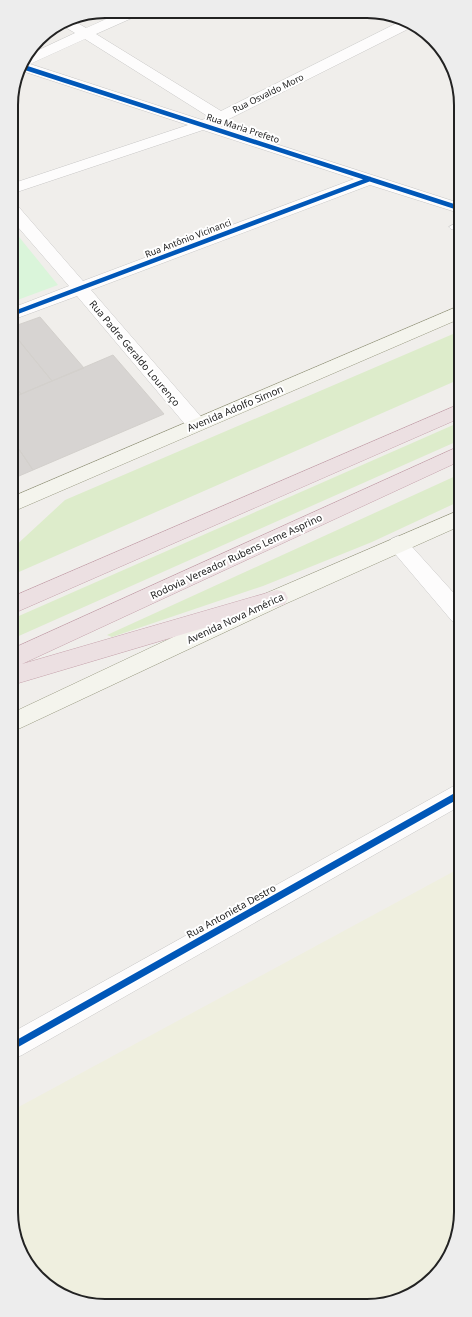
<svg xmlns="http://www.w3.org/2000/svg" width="472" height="1317" viewBox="0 0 472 1317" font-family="'Noto Sans',sans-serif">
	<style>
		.farmland { fill: #efefdf }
		.grass { fill: #ddeccb }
		.park { fill: #daf5da }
		.building { fill: #d7d4d2; stroke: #d3d0cc }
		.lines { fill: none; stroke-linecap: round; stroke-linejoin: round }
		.service-casing { stroke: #c9c8c7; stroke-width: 1 }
		.minor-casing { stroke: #c9c8c7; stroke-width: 1 }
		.secondary-casing { stroke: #999a82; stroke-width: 1 }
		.motorway-casing { stroke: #c5a2ac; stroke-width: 1 }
		.service { fill: #fdfcfc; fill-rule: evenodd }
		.minor { fill: #fdfcfc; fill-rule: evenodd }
		.secondary { fill: #f4f4ed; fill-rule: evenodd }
		.motorway { fill: #ece0e2; fill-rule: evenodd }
		.cycleway-far1-casing { stroke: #fff; stroke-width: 6 }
		.cycleway-casing { stroke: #fff; stroke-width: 10 }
		.cycleway-far1 { stroke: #0057b8; stroke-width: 4.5 }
		.cycleway { stroke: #0057b8; stroke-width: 7 }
		.labels { text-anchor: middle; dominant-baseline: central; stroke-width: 4; stroke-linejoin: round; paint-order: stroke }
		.far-street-label { font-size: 9px; fill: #222; stroke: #fff }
		.street-label { font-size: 10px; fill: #222; stroke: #fff }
		.rim { fill: none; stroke: #222; stroke-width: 2 }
	</style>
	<rect width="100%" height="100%" fill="#f0eeeb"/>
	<path class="farmland" d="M460,868L461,1218L438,1274L385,1304H87L39,1279L13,1230V1110Z"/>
	<path class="grass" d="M460,331V379L12,575V549L65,500Z
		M460,422V440L12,639V619Z
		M460,474V501L372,542L263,586L112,637L107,635Z"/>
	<path class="park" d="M11,227L58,285L12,302Z"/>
	<path class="building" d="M40,317L84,368L52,381L12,332V327Z
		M12,332L52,381L21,394L12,383Z
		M113,355L164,414L33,470L12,439V398Z
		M12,383L21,394L12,398Z
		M12,439L33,470L12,479Z"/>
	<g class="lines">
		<g class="service-casing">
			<path id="service" d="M454,224L459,225V231L451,229L449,227Z"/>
		</g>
		<g class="minor-casing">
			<path id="minor" d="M124,11H143L141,14L96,34L221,111L401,21L412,27L217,125L459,203V213L370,185L91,290L203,419L206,424L203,429L196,431L189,429L77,296L12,320V308L69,286L11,219V203L17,205L83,281L354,179L203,130L11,194V184L188,125L19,70L21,63L28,55L75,33L60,24L69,18L86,28ZM85,39L209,117L202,120L30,64Z
				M398,536L405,539L460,600V623L452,621L391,549L388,544L391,539Z
				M460,784V806L22,1055L13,1059V1032L452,787Z"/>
		</g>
		<g class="secondary-casing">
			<path id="secondary" d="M459,306V319L12,512V497Z
				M460,510V526L285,604L12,732V713L269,592Z"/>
		</g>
		<g class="motorway-casing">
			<path id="motorway" d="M460,404V418L12,614V597Z
				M460,446V461L22,664L277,590L285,592L288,598L285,604L12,685V649Z"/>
		</g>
		<use href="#service" class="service"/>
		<use href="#minor" class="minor"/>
		<use href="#secondary" class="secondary"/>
		<use href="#motorway" class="motorway"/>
		<g class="cycleway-far1-casing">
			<path id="cycleway-far1" d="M20,66L459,208
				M12,314L370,179"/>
		</g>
		<g class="cycleway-casing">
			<path id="cycleway" d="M13,1046L460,794"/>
		</g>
		<use href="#cycleway-far1" class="cycleway-far1"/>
		<use href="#cycleway" class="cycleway"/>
	</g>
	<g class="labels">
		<g class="far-street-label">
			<text transform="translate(268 93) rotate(-26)">Rua Osvaldo Moro</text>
			<text transform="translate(243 128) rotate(18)">Rua Maria Prefeto</text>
			<text transform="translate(188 238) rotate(-21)">Rua Antônio Vicinanci</text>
		</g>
		<g class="street-label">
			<text transform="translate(135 353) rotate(50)">Rua Padre Geraldo Lourenço</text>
			<text transform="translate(235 408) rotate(-23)">Avenida Adolfo Simon</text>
			<text transform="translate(236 556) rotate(-25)">Rodovia Vereador Rubens Leme Asprino</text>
			<text transform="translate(235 618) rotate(-25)">Avenida Nova América</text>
			<text transform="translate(231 911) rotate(-29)">Rua Antonieta Destro</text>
		</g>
	</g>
	<path d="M0 0H472V1317H0ZM105 18H367A87 87 0 0 1 454 105V1212A87 87 0 0 1 367 1299H105A87 87 0 0 1 18 1212V105A87 87 0 0 1 105 18Z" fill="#ededed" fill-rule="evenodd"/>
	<path class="rim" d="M105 18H367A87 87 0 0 1 454 105V1212A87 87 0 0 1 367 1299H105A87 87 0 0 1 18 1212V105A87 87 0 0 1 105 18Z"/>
</svg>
